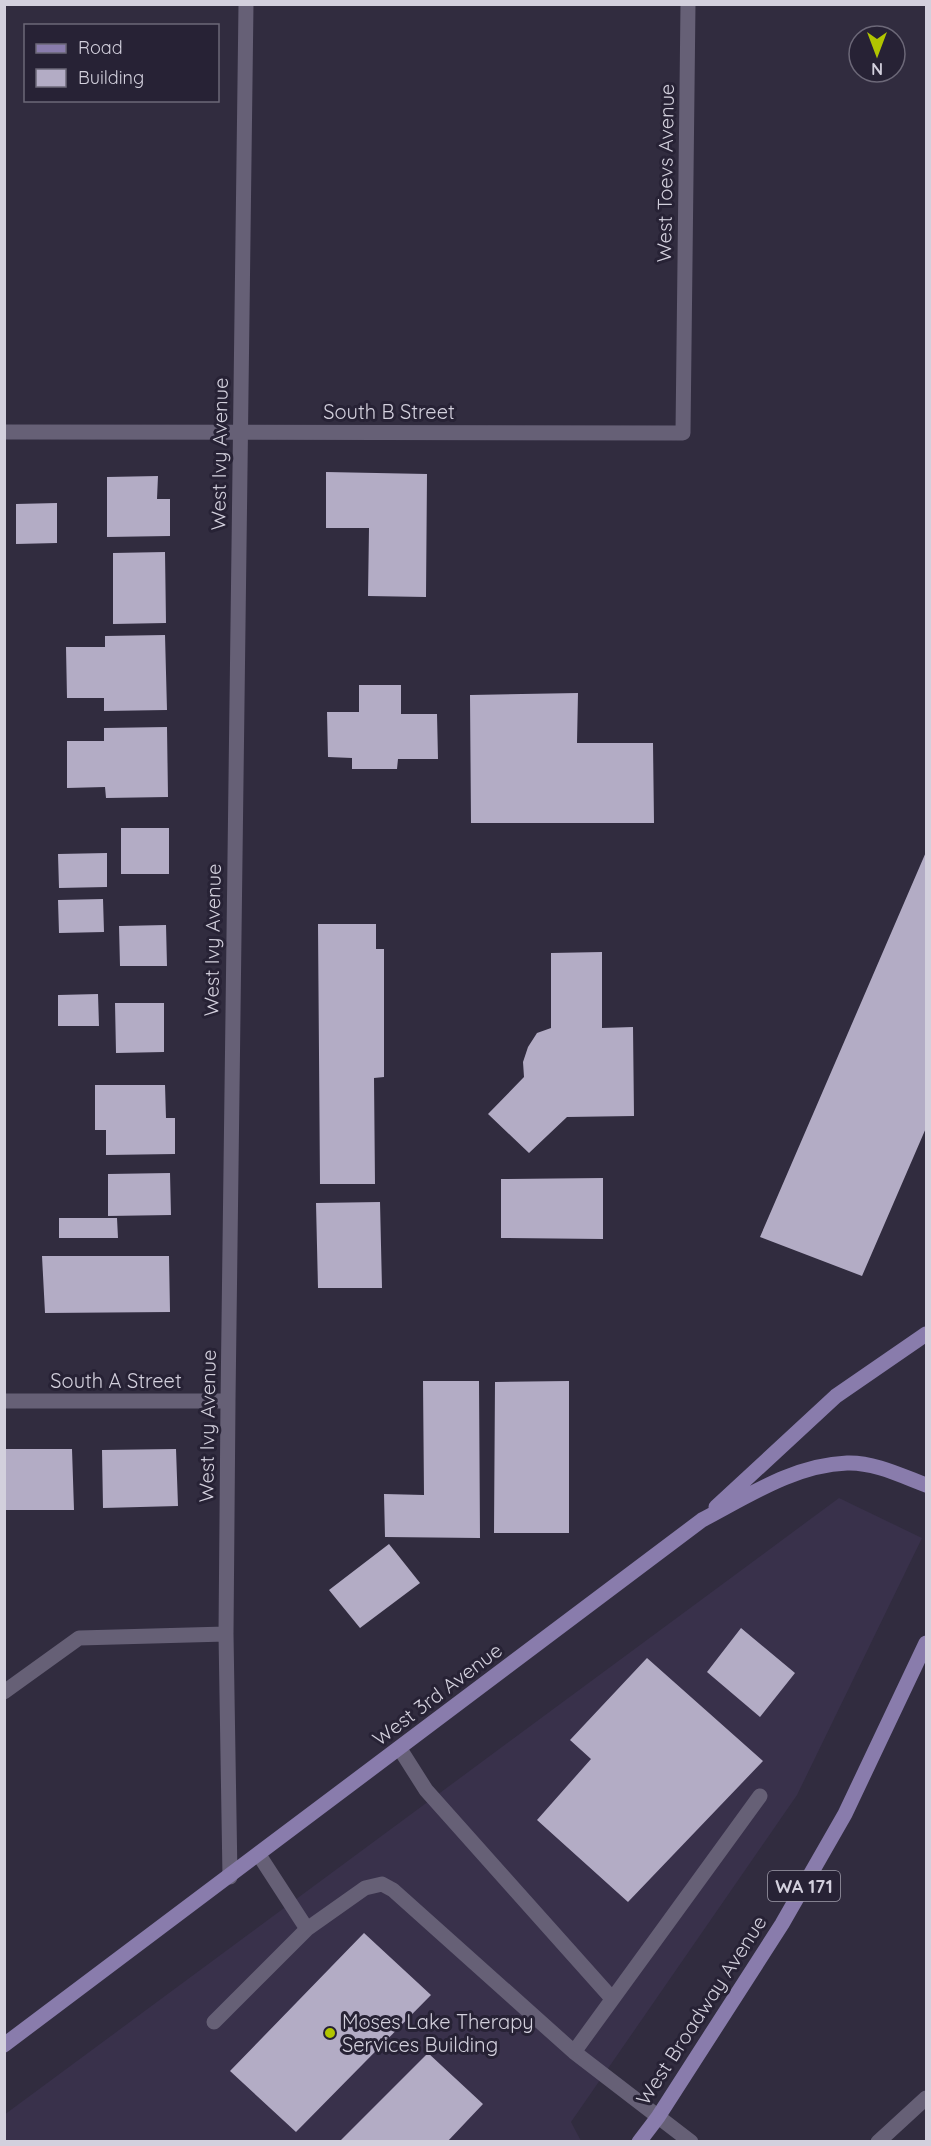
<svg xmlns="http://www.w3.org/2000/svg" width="931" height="2146" viewBox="0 0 931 2146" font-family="Quicksand,sans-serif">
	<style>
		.built { fill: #39314b }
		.building { fill: #b3acc5 }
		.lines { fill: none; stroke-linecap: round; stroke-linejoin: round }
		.minor { stroke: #666076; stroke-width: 15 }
		.major { stroke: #897cac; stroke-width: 15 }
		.poi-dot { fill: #b1c500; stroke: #272235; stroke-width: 2 }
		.labels { text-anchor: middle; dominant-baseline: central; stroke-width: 6; stroke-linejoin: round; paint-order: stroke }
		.shield { fill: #272235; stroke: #9f9cab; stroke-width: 1.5 }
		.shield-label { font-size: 18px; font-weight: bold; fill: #d3d0dd }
		.street-label { font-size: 20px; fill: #d3d0dd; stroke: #272235 }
		.poi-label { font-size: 20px; fill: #d3d0dd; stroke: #272235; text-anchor: start }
	</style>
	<rect width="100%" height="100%" fill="#312c3f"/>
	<path class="built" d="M839,1498L922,1538L797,1795L571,2122L581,2141L5,2142L4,2115Z"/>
	<path class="building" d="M326,472L427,474L426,597L368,596L369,528H326Z
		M158,476L157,499H170V536L107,537V477Z
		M57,503V543L16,544V504Z
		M165,552L166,623L113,624V553Z
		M165,635L167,710L104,711V698H67L66,647H105V636Z
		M359,685H401V714H437L438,759H398L397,769H352V758L328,757L327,712H359Z
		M578,693L577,743H653L654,823H471L470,695Z
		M167,727L168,797L106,798L105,787L67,788V741H104V728Z
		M121,828H169V874H121Z
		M926,852V1128L862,1276L760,1237Z
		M107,853V887L59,888L58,854Z
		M103,899L104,932L59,933L58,900Z
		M318,924H376V949H384V1077L374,1078L375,1184H320Z
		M166,925L167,966H120L119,926Z
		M602,952V1028L633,1027L634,1116L567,1117L529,1153L488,1114L524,1077L523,1062L528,1047L537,1033L551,1028V953Z
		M98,994L99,1026H58V995Z
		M115,1003H164V1052L116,1053Z
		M95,1085H165L166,1118H175V1154L106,1155V1130H95Z
		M170,1173L171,1215L108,1216V1174Z
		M603,1178V1239L501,1238V1179Z
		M380,1202L382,1288H318L316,1203Z
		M59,1218H117L118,1238H59Z
		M42,1256H169L170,1312L45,1313Z
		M423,1381H479L480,1538L385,1537L384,1494L424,1495Z
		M569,1381V1533H494L495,1382Z
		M4,1449H72L74,1510H4Z
		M176,1449L178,1506L103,1508L102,1450Z
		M389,1544L420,1583L360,1628L329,1590Z
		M741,1628L795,1673L760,1717L707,1672Z
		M647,1658L763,1761L628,1902L537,1820L591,1759L570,1740Z
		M364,1933L431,1995L296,2132L230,2071Z
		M428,2053L483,2104L447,2142H339Z"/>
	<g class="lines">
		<path class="minor" d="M4,432L683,433L688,4
			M4,1401H228
			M4,1692L79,1638L226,1634
			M400,1749L426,1790L608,1994L614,1997
			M259,1855L307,1929
			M230,1877L226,1634L228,1401L246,4
			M214,2022L307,1929L365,1888L382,1884L393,1890L574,2052
			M691,2142L574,2052L760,1796
			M878,2142L926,2098"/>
		<path class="major" d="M716,1507L836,1396L926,1334
			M4,2045L702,1520C748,1496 794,1465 847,1463C874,1462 902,1476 926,1485
			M639,2142L658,2117L782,1924L845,1814L926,1643"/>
	</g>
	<circle class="poi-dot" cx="330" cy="2033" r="6"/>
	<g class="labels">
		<rect class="shield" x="768" y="1871" width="72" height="30" rx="4.5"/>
		<g class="shield-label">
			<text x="804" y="1886">WA 171</text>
		</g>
		<g class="street-label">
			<text transform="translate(665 173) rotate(-89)">West Toevs Avenue</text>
			<text x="389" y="411">South B Street</text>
			<text transform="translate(219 454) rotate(-89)">West Ivy Avenue</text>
			<text transform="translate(212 940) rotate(-89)">West Ivy Avenue</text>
			<text x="116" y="1380">South A Street</text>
			<text transform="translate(207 1426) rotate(-89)">West Ivy Avenue</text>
			<text transform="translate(437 1694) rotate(-37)">West 3rd Avenue</text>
			<text transform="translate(701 2010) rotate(-57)">West Broadway Avenue</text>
		</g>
		<g class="poi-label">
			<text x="342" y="2021">Moses Lake Therapy<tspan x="342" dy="23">Services Building</tspan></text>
		</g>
	</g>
	<rect width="931" height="2146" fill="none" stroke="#d3d0dd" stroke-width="12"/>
	<rect x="24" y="24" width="195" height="78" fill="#272235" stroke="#6c6878" stroke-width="1.5"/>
	<rect x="36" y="44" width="30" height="9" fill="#897cac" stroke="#6c6878" stroke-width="1.5"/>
	<text x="78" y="54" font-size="18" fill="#d3d0dd">Road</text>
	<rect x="36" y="69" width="30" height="18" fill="#b3acc5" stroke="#6c6878" stroke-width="1.5"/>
	<text x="78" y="84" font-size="18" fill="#d3d0dd">Building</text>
	<g transform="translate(877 54) rotate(180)"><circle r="28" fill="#272235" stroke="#6c6878" stroke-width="1.5"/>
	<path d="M0-4.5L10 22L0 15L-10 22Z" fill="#b1c500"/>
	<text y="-9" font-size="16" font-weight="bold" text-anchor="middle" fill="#d3d0dd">N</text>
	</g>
</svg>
